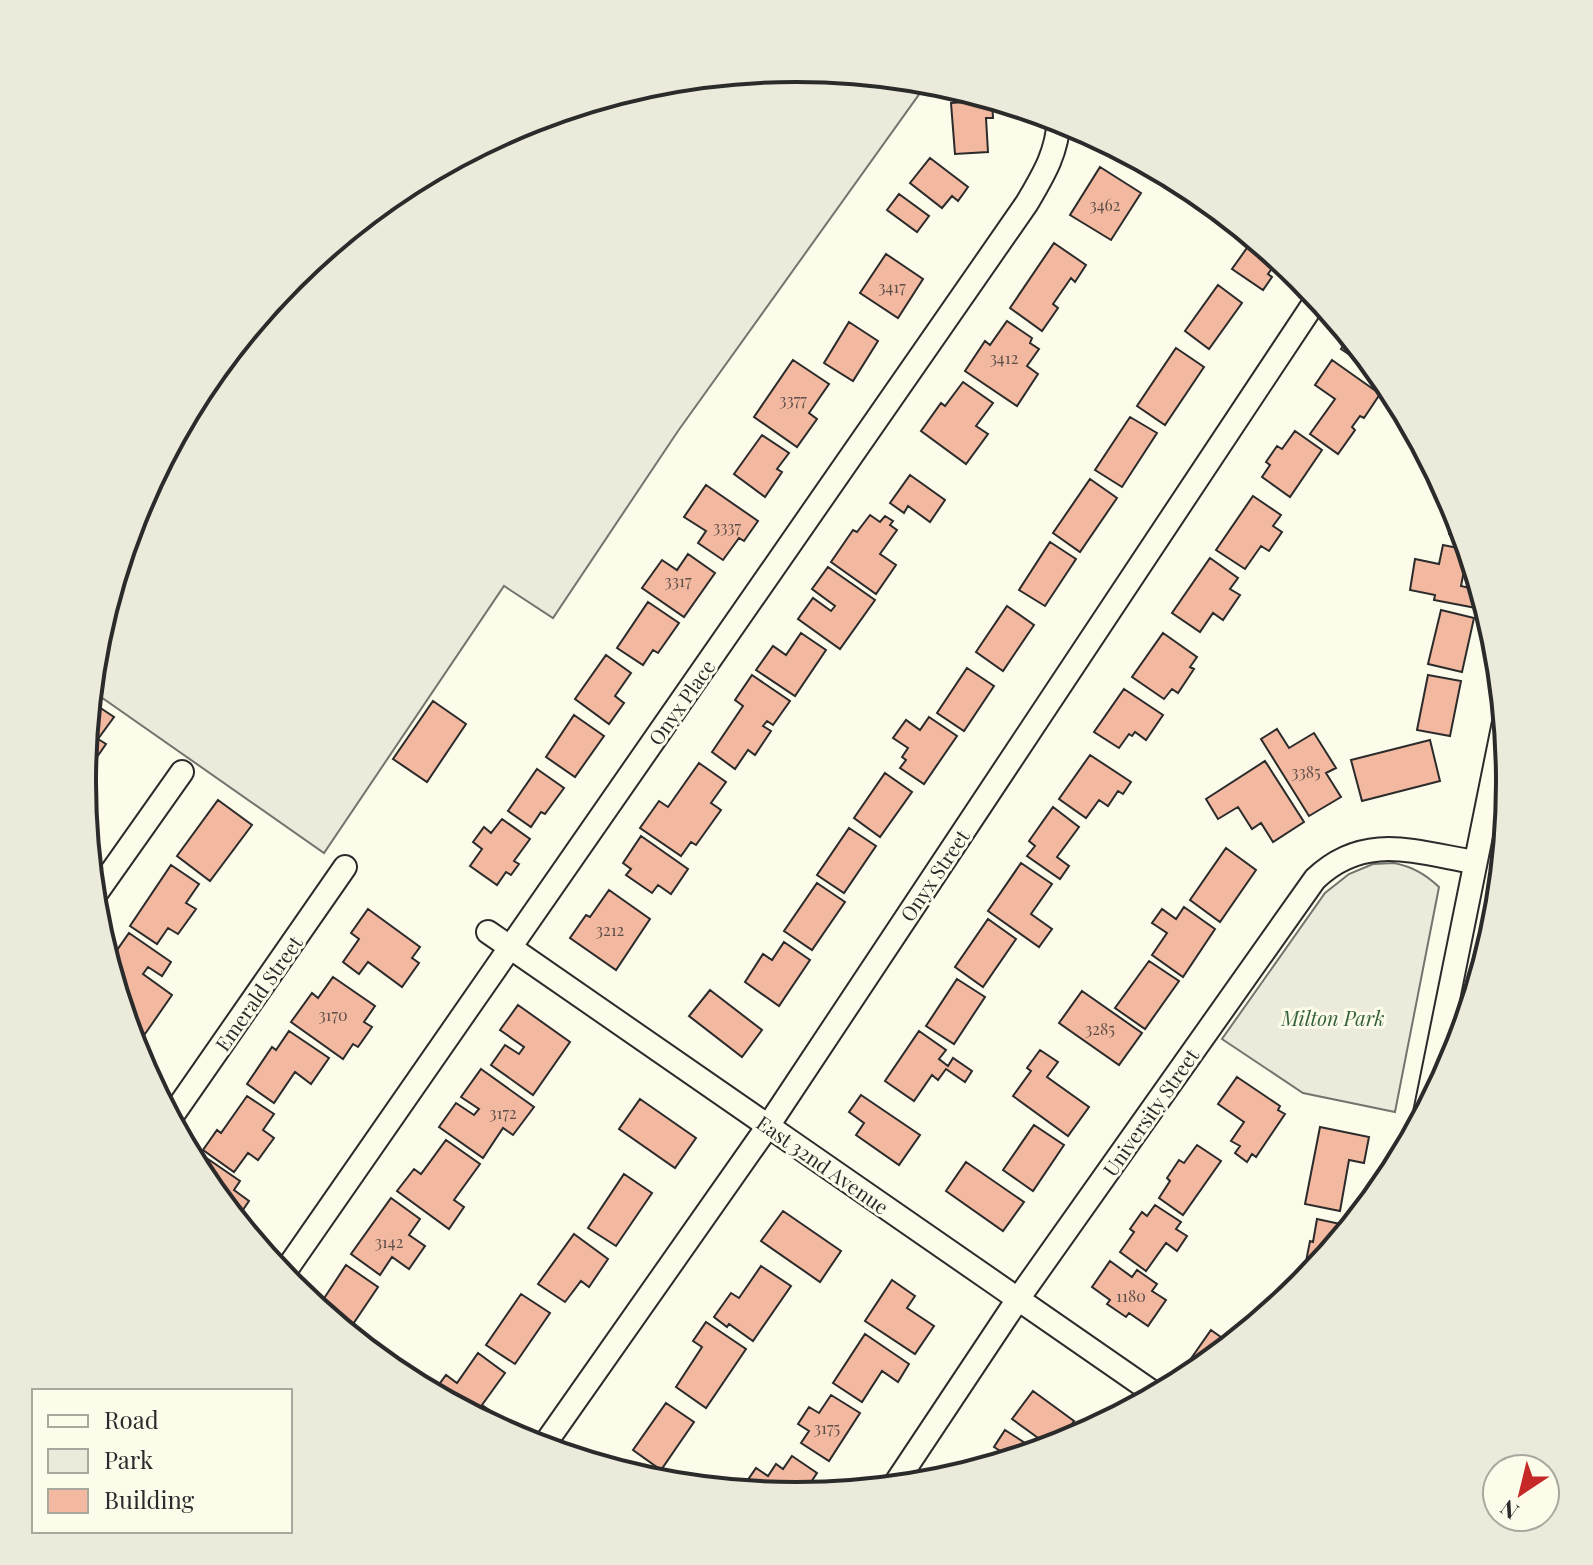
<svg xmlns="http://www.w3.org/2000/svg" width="1593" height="1565" viewBox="0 0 1593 1565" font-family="'Playfair Display',serif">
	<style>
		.green { fill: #ecebdb; stroke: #74746e; stroke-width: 2 }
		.building { fill: #f2b8a0; stroke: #2b2b2b; stroke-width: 2 }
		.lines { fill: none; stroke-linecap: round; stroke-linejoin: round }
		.street-casing { stroke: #2b2b2b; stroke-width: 26 }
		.street { stroke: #fdfbea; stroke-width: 22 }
		.labels { text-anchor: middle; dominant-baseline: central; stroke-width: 6; stroke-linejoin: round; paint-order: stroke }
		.number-label { font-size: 16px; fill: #5d4e48 }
		.street-label { font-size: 20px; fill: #2b2b2b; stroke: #fdfbea }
		.park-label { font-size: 20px; font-style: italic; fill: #34623c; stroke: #fdfbea }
		.rim { fill: none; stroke: #2b2b2b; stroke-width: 4 }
	</style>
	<rect width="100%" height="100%" fill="#fdfbea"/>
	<path class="green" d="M797,68L932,81L928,82L678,431L553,618L504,586L324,853L91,690L96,643L137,509L203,385L292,277L400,188L523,122L658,82Z
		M1394,863C1413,867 1425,874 1439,887L1395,1112L1303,1093L1222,1039L1325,893L1349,874L1373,864Z"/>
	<path class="building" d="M992,100L993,118H986L988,152L955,154L951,103Z
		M930,158L968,187L958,201L952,196L942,208L910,183Z
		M1100,167L1141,193L1111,240L1070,215Z
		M899,194L929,216L917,232L887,210Z
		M1254,238L1279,259L1268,274L1272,277L1263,290L1232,269Z
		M1054,243L1086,265L1075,282L1071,278L1053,304L1058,308L1042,331L1010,308Z
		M886,254L923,279L898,318L860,293Z
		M1218,285L1242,303L1209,349L1185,331Z
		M1007,321L1032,338L1030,343L1039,349L1027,366L1038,374L1017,406L965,371L985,341L990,345Z
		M849,322L878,341L853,381L824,363Z
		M1350,336L1376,368L1374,371L1341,349Z
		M1176,348L1204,367L1165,425L1137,406Z
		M793,360L829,384L809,413L817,419L797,447L754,417Z
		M1332,360L1380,394L1364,418L1360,416L1352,427L1355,430L1338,454L1310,434L1335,399L1315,385Z
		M963,382L993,403L976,426L988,434L966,464L921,431L941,403L945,406Z
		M1130,417L1157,433L1122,487L1095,470Z
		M1295,431L1322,450L1290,497L1262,477L1270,465L1266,462L1277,446L1282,449Z
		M762,435L789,453L777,469L782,472L765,497L734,474Z
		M910,475L945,500L930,522L908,506L904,513L890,503Z
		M1090,479L1117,498L1080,552L1053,533Z
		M706,485L758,521L744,541L739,538L723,560L698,543L706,531L684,517Z
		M1448,493L1457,509L1465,537L1449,534L1452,515L1444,514Z
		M1253,496L1281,515L1273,526L1282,532L1269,551L1261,546L1245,569L1216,550Z
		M870,515L880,522L885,516L893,521L890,525L897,530L880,554L896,565L876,594L831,562L853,530L857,532Z
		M1050,542L1076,559L1045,606L1019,590Z
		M1443,545L1468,550L1461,586L1479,590L1476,608L1434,600L1435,595L1410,590L1415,559L1439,564Z
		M688,554L715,573L684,617L642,588L662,560L677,570Z
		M1210,558L1238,578L1230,589L1240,595L1223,620L1213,613L1200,632L1172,613Z
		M828,567L875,600L840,649L798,619L813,598L831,611L835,606L812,589Z
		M648,602L679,623L658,653L653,650L643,665L617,648Z
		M1007,606L1034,625L1003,671L976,652Z
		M1441,610L1474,618L1462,672L1428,664Z
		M801,633L826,650L795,696L756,670L773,646L786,655Z
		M1163,633L1197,657L1190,667L1194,669L1178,693L1172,689L1164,699L1132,677Z
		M606,655L631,673L615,696L624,703L609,724L575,699Z
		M967,668L994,686L964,731L937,713Z
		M752,675L790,701L773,725L767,721L763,726L771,731L755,755L748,750L735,769L712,752L743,706L735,700Z
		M1428,675L1461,681L1450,736L1417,730Z
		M1124,689L1163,715L1146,740L1135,732L1132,736L1129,734L1119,748L1094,732Z
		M90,701L114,717L98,739L106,744L88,770L84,767Z
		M433,701L466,724L427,782L393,759Z
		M574,715L604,736L575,777L546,757Z
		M929,717L957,736L924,784L900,768L906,760L902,757L908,748L893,738L906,720L920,730Z
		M1277,729L1289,748L1314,733L1336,768L1326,773L1341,797L1309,816L1261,739Z
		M1430,740L1440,781L1362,801L1351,760Z
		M1090,755L1131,782L1123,794L1118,791L1108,806L1099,800L1086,818L1059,799Z
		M1265,761L1304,822L1273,842L1261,823L1252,829L1238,807L1218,819L1206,799Z
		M699,763L726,782L711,803L721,810L696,845L691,842L681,856L640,828L659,801L668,807Z
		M537,769L564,788L545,814L541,812L531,827L508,811Z
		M885,773L912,792L880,837L854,818Z
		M218,800L252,825L210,881L177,856Z
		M1053,807L1079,827L1057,857L1069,866L1060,879L1027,856L1035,846L1029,841Z
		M502,819L530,839L514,861L519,864L511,875L506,872L497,885L470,866L482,849L473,842L484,827L491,833Z
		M849,828L876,846L844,893L817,875Z
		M641,836L688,869L671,894L658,885L652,893L626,875L631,869L623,863Z
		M1226,848L1256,870L1220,922L1190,900Z
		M1021,863L1052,884L1031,914L1052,929L1039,947L988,911Z
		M171,865L199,884L186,903L196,909L178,934L168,928L157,944L130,926Z
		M817,883L845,902L812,950L784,931Z
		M609,890L650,919L616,970L570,938L586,915L590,917Z
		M1184,907L1215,929L1183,977L1152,955L1167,933L1152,923L1162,909L1176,919Z
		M368,909L420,947L412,958L419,963L402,987L368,962L359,974L343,962L359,939L351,933Z
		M988,919L1016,939L983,987L955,967Z
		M129,933L171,962L162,976L148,967L143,974L172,995L145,1034L126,1022L108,963Z
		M784,942L810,960L779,1006L745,982L763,954L772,960Z
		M1149,961L1179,981L1145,1029L1115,1008Z
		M333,977L375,1006L364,1022L372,1027L358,1047L353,1044L343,1059L291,1022L312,993L318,998Z
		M957,979L985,997L954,1044L926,1026Z
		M710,990L762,1030L742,1057L689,1016Z
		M1082,991L1142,1033L1119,1065L1059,1023Z
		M518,1005L570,1042L533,1095L491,1065L505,1045L519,1054L524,1047L500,1030Z
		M289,1031L329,1058L311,1084L295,1072L274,1103L247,1084L272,1047L276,1050Z
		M919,1031L946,1050L939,1059L948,1066L953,1058L972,1071L965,1082L946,1069L938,1080L932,1075L914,1101L885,1081Z
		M1040,1050L1058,1062L1047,1077L1089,1107L1068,1136L1013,1096L1031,1071L1027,1068Z
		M481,1069L534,1107L513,1135L503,1128L483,1158L439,1127L456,1103L474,1115L479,1109L461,1097Z
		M1237,1077L1280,1106L1278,1110L1285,1114L1256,1157L1252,1154L1247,1162L1235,1153L1240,1146L1231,1141L1244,1122L1218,1104Z
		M861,1095L920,1135L899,1165L856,1135L864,1123L849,1112Z
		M247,1096L274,1114L263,1130L274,1138L258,1160L248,1153L234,1172L203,1150L217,1130L221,1133Z
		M640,1099L696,1138L675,1168L619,1129Z
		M1034,1125L1064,1145L1033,1191L1003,1170Z
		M1320,1127L1369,1137L1364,1163L1349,1160L1340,1211L1305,1204Z
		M446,1140L480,1164L454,1200L464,1207L449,1229L397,1191L414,1169L421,1174Z
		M1197,1145L1221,1161L1183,1215L1159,1198L1170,1181L1167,1178L1179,1160L1184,1163Z
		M205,1157L240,1181L234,1190L249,1201L236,1220L202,1179L194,1163L195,1161L200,1165Z
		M966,1162L1024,1202L1003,1231L946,1191Z
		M624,1174L652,1193L616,1246L588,1228Z
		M391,1198L420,1219L409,1235L425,1246L409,1269L392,1257L380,1275L351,1254Z
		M1155,1205L1181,1222L1176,1229L1187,1236L1177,1251L1166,1243L1146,1271L1120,1252L1134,1232L1130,1229L1142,1212L1147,1216Z
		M783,1211L841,1251L820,1282L761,1241Z
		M1317,1219L1345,1225L1343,1238L1301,1287L1310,1241L1313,1242Z
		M574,1234L608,1259L589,1287L581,1281L565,1302L538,1284Z
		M1110,1261L1132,1277L1137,1270L1157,1284L1152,1291L1166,1300L1148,1326L1129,1313L1126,1317L1107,1304L1110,1300L1092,1287Z
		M346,1265L378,1287L347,1333L317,1309Z
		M761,1266L791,1286L753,1341L729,1324L727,1327L714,1317L731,1293L739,1298Z
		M892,1280L915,1296L907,1308L934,1326L915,1354L865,1321Z
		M521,1294L550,1313L515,1364L486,1345Z
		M706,1322L746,1349L706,1408L676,1387L702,1347L693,1341Z
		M1211,1330L1232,1345L1202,1369L1190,1360Z
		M865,1334L909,1364L898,1382L882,1371L862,1402L833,1383Z
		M478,1353L505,1373L482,1405L501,1418L494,1427L432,1394L446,1375L457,1383Z
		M1033,1391L1074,1421L1056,1447L1052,1448L1012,1419Z
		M831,1395L860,1413L829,1461L801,1443L809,1431L798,1424L809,1407L819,1413Z
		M666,1403L694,1422L661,1470L633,1450Z
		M1005,1430L1039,1452L977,1471L984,1460L993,1466L1002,1452L994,1447Z
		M792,1456L817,1473L802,1496L741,1490L756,1468L768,1476L776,1464L783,1469Z
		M630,1465L654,1482L624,1473Z"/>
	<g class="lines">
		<g class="street-casing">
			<path id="street" d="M93,898L182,772
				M488,932L1158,1396
				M1424,1118L1505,717
				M170,1119L345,867
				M282,1276L1027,203C1044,174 1057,153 1059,119
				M542,1448L768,1126L1318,297
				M893,1487L1018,1299L1315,879C1364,832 1415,852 1474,862"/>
		</g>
		<use href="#street" class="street"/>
	</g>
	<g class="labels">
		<g class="number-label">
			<text x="1105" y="204">3462</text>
			<text x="892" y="286">3417</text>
			<text x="1004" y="357">3412</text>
			<text x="793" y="399">3377</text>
			<text x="727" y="526">3337</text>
			<text x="678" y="580">3317</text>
			<text x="1306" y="771">3385</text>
			<text x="610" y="929">3212</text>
			<text x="333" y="1014">3170</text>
			<text x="1100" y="1028">3285</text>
			<text x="503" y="1112">3172</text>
			<text x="389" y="1241">3142</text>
			<text x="1131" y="1295">1180</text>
			<text x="827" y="1427">3175</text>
		</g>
		<g class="street-label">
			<text transform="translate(681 702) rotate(-55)">Onyx Place</text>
			<text transform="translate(934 875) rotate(-56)">Onyx Street</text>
			<text transform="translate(258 993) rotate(-55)">Emerald Street</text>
			<text transform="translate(1150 1112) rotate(-55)">University Street</text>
			<text transform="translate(823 1164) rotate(35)">East 32nd Avenue</text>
		</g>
		<g class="park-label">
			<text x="1333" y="1017">Milton Park</text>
		</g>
	</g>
	<path d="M0 0H1593V1565H0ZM96 782a700 700 0 1 1 1400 0a700 700 0 1 1-1400 0Z" fill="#eceadb" fill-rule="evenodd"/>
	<path class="rim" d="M96 782a700 700 0 1 1 1400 0a700 700 0 1 1-1400 0Z"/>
	<rect x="32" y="1389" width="260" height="144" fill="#fdfbea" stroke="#a9a89e" stroke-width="2"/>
	<rect x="48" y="1415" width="40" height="12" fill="#fdfbea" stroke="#a9a89e" stroke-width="2"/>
	<text x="104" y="1429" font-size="24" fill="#2b2b2b">Road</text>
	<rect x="48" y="1449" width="40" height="24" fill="#ecebdb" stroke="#a9a89e" stroke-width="2"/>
	<text x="104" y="1469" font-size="24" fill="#2b2b2b">Park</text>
	<rect x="48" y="1489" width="40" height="24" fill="#f2b8a0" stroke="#a9a89e" stroke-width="2"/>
	<text x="104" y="1509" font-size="24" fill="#2b2b2b">Building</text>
	<g transform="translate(1521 1493) rotate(215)"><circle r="38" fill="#fdfbea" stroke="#a9a89e" stroke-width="2"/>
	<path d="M0-6L14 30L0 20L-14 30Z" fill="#c62828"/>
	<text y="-12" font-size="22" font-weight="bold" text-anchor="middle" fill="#2b2b2b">N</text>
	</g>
</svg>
